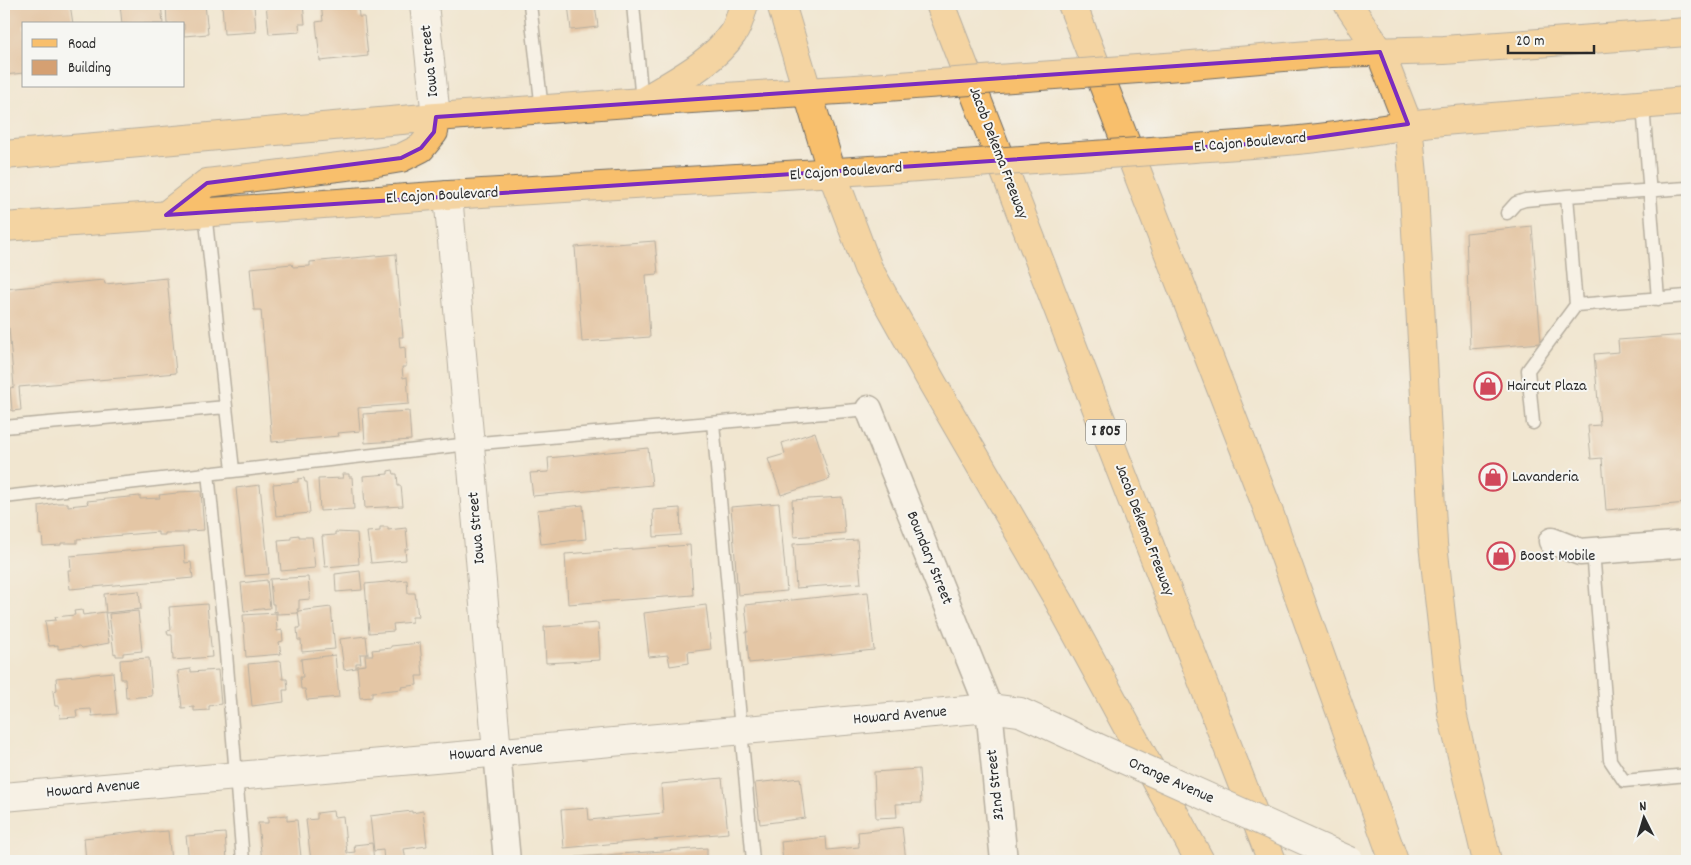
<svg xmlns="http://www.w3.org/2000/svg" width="1691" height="865" viewBox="0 0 1691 865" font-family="Dekko,sans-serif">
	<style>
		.building { fill: #d5a072 }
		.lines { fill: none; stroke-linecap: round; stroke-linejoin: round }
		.service-casing { stroke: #706c65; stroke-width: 15 }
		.minor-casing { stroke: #706c65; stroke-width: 29 }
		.tertiary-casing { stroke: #706c65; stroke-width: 30 }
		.primary-casing { stroke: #706c65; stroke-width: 30 }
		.motorway-casing { stroke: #706c65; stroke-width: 30 }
		.service { stroke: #fff; stroke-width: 12 }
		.minor { stroke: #fff; stroke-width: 26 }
		.tertiary { stroke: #fff; stroke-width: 28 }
		.primary { stroke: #f8bf6c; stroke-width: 28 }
		.motorway { stroke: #f8bf6c; stroke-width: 28 }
		.tertiary-bridge-casing { stroke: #706c65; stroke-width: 30; stroke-linecap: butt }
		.primary-bridge-casing { stroke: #706c65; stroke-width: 30; stroke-linecap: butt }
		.tertiary-bridge { stroke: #fff; stroke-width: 28 }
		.primary-bridge { stroke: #f8bf6c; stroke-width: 28 }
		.marked { fill: none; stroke: #7b2cbf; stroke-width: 4; stroke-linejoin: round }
		.labels { text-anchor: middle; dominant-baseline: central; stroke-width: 4; stroke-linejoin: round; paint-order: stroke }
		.shield { fill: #f6f6f2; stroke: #686867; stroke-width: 1 }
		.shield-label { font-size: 15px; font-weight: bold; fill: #2b2b2b }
		.street-label { font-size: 16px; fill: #2b2b2b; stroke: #f6f6f2 }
		.poi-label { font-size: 16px; fill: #2b2b2b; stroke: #f6f6f2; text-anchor: start }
	</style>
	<rect width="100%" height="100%" fill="#f6f6f2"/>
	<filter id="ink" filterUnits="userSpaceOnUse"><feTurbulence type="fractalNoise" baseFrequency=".02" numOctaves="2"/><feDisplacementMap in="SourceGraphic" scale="10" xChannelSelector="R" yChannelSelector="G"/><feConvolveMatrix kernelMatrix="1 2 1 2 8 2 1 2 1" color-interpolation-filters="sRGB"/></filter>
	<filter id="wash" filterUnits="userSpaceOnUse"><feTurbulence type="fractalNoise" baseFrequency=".0096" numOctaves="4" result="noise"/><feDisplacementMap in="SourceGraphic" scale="20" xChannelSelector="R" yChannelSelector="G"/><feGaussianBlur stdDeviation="1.12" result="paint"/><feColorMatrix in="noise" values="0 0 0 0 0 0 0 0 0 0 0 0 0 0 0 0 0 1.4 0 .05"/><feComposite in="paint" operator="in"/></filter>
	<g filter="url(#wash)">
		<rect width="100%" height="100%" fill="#f1e6d0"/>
		<g id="blocks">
			<path class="building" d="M4,4H70L73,24H24V73L4,75Z
				M120,4H161L163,24H122Z
				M166,4H205L208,34L184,36V24H167Z
				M222,4H254L256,32L224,34Z
				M266,4H303L305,24H299L300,32L269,34Z
				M321,4H358L359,17H364L368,56L320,61L316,22L323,21Z
				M568,4H595L598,27L571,30Z
				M1532,226L1541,343L1470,349L1466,233Z
				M655,241L658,274L646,275L650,337L582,342L575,247Z
				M396,254L403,337H399L400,348L405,347L406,367H402L403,378L407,377L409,404L358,408L360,431L338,433L339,436L272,442L261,310H254L250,268L292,264L293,267L310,266V262Z
				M167,278L176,373L19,387L21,410L12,411L10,388L14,387L9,328L5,329L4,289L104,280L105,284Z
				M1687,335V503L1606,510L1602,458L1591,459L1588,426L1600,425L1594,354L1619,352L1618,340Z
				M409,411L411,440L365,443L363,414Z
				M815,432L830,479L781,495L768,459L785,454L782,443Z
				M648,448L652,485L533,496L530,473L549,472L548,458Z
				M393,470L394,474H397L398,486H401L403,506L365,508L363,476L388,474V471Z
				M342,474H349V477H352L354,509L320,511L318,479L343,478Z
				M304,478L305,482H307L310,513L276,516L273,484L298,482V479Z
				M260,485L269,574L245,576L236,488Z
				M201,491L204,530L188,531V533H165V535H158V532L77,539V543H61V545L43,546L42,534L40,535L39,506L57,503H68V506L88,504L87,501L140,496V499L160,498L159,495L177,493V492Z
				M842,497L845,533L794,537L792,500Z
				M779,503L787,591L738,595L731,507Z
				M583,505L586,539L541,544L537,510Z
				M680,508L681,535L654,537L653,510Z
				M380,527H388V530L406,528L408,549H405L406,560L371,563L367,532L380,531Z
				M335,532L357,533L359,564L325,567L322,536L335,535Z
				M299,535V537H312L315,568L281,571L278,540L291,539V536Z
				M857,540L861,583L796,588L793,544Z
				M690,545L693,595L568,604L565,554Z
				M184,546L185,563L191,562L193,578L70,589L68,570H71L70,556Z
				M360,571L362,590L336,592L335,574Z
				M308,577L310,599L299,600V609H297L298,613L277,614V611L274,612V604H272L270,579Z
				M267,580L270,608L244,611L241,583Z
				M407,580L408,593H415L418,617H412V622L393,624L394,631L369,633L365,584Z
				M139,591L141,609L106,613L104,594Z
				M868,592L874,650L749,663L746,632H748L745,605Z
				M207,604L212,657L173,660L172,635H168L167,631L171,630L169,607Z
				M706,605L711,649L688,652L689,663L670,666L668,655L649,657L644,613Z
				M331,607L335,649L302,652L301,640H298L297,628H300L298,611Z
				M82,610L83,615L105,612L109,643L82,648L80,646L58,649V645L49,646L45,621L56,620L55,617L75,615L74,611Z
				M138,611L142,651L123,653V656H116V653L114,654L109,614Z
				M276,613L277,631L282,630L283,641L279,642L281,654L246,657L243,615Z
				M598,623L600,660L546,663L544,627Z
				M366,636L368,654H360L361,663H356V668L344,670L340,639Z
				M420,643L423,676H416L417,685L401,687L402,689L372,692V697L360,698L357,666L366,665L365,655H373L372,650L391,648V646Z
				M335,655L339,697L307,700L305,689H301L300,677H303L301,659Z
				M149,658L152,696L126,698L125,679H121L120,660Z
				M281,661L283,679H287L288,690H283L284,702L252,706L248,664Z
				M191,669V672L218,670L221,704L209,706V710L194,711V707L182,708L178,671Z
				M113,672L117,714L92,716L91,709L76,710L77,717L60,718L59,706H55L53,691L57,690L56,678Z
				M919,769L921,803L896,804L897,817L876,818L874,772Z
				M722,778L728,833L564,848L561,810L588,808L589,820L663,813L661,784Z
				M800,778L805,818L760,824L755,783Z
				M333,811L334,817L343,816L347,853L355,852L354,845L372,843L374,861H311L306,820L317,819V813Z
				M412,811V813L423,811L427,846L404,849L406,861H384L383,850L374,851L370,816Z
				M287,815V821L297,820L301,857L287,859V861H262L258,823H268V817Z
				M902,827L906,861H783L781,842L826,837L827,850L859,847L858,832Z
				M143,831V833L168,831L171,861H86L84,838Z
				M225,833L227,861H189L186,836Z
				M707,848V861H576V857Z"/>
		</g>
	</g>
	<g filter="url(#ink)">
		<use href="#blocks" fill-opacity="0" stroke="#706c65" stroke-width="1"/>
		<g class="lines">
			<g class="service-casing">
				<path id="service" d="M530,4L542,110
					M633,4L642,102
					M1643,105L1658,299
					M1687,188L1567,196L1576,305L1687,296
					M205,212L226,407
					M1507,213L1516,203L1525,200L1567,196
					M713,423L753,861
					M1533,423L1528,370L1576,305
					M4,427L226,407L233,470
					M208,473L224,629L243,861
					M4,497L469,444L869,409
					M1593,551L1610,760L1624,781L1687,775"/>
			</g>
			<g class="minor-casing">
				<path id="minor" d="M869,409L989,708L1004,861
					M1552,541L1580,552L1687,544
					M497,752L507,861"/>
			</g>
			<g class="tertiary-casing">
				<path id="tertiary" d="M424,4L436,117
					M448,195L497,752
					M4,797L989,708L1020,712L1094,746"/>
			</g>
			<g class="primary-casing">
				<path id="primary" d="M1180,66L1331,53L1444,50L1687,32
					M1152,151C1215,146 1279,144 1341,135C1375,131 1409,124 1443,121L1687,101
					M4,155L436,117L642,102L872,88
					M166,215L207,183L371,163L401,158L421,148L434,132L436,117
					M4,227L448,195L904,168"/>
			</g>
			<g class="motorway-casing">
				<path id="motorway" d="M781,4L832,173L868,268L933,384L1059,601L1200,861
					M940,4L1272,861
					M1072,4L1267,507L1394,861
					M1348,4L1380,52L1408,124L1413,175L1433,544L1452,713L1487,861
					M642,102C674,82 712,64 733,33C739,25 741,13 744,4"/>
			</g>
			<use href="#service" class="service"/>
			<use href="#minor" class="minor"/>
			<use href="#tertiary" class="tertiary"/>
			<use href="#primary" class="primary"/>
			<use href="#motorway" class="motorway"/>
			<g class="tertiary-bridge-casing">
				<path id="tertiary-bridge" d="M1094,746L1350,861"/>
			</g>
			<g class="primary-bridge-casing">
				<path id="primary-bridge" d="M872,88L1180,66
					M904,168L1152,151"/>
			</g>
			<use href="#tertiary-bridge" class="tertiary-bridge"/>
			<use href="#primary-bridge" class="primary-bridge"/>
		</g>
	</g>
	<path d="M0 0H1691V865H0ZM1380,52L1408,124L1281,142L166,215L207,183L401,158L421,148L434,132L436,117Z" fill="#f1e6d0" fill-opacity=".55" fill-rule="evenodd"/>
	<path class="marked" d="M1380,52L1408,124L1281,142L166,215L207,183L401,158L421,148L434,132L436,117Z"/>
	<defs>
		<g id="shop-ring" transform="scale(1.4375)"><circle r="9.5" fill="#f6f6f2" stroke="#d1495b" stroke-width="1.5"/><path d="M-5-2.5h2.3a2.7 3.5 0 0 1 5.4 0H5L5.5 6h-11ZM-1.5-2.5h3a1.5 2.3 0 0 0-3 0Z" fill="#d1495b"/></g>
	</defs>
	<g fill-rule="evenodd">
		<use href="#shop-ring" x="1488" y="386"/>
		<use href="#shop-ring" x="1493" y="477"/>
		<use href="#shop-ring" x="1501" y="556"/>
	</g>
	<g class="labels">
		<rect class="shield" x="1086" y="419.5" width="40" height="25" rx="4"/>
		<g class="shield-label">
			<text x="1106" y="432">I 805</text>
		</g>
		<g class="street-label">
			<text transform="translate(430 61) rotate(-96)">Iowa Street</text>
			<text transform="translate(1250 143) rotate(-5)">El Cajon Boulevard</text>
			<text transform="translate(998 153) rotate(69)">Jacob Dekema Freeway</text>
			<text transform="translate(846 172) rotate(-4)">El Cajon Boulevard</text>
			<text transform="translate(442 196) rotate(-3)">El Cajon Boulevard</text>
			<text transform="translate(477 528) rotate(-95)">Iowa Street</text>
			<text transform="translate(1144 530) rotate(69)">Jacob Dekema Freeway</text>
			<text transform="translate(929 558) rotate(68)">Boundary Street</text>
			<text transform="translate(900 716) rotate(-5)">Howard Avenue</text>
			<text transform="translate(496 752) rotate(-5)">Howard Avenue</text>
			<text transform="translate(1171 781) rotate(24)">Orange Avenue</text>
			<text transform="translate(996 785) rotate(-96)">32nd Street</text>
			<text transform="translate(93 789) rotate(-5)">Howard Avenue</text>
		</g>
		<g class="poi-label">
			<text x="1507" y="386">Haircut Plaza</text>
			<text x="1512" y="477">Lavanderia</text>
			<text x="1520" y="556">Boost Mobile</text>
		</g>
	</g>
	<rect width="1691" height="865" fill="none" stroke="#f6f6f2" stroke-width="20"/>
	<rect x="22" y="22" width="162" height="65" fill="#f6f6f2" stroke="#a5a5a2"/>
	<rect x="32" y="39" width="25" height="8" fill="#f8bf6c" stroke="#a5a5a2"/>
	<text x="68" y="48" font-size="15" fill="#2b2b2b">Road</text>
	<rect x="32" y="60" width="25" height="15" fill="#d5a072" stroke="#a5a5a2"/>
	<text x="68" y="72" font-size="15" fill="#2b2b2b">Building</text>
	<g transform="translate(1644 818) rotate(355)" stroke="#f6f6f2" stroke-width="4" paint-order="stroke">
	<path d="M0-4L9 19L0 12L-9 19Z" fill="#2b2b2b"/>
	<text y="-8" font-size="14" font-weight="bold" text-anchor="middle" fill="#2b2b2b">N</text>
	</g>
	<path d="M1508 45v8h86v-8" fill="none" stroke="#2b2b2b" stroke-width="2.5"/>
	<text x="1516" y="45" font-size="15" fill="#2b2b2b" stroke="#f6f6f2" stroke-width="4" paint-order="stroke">20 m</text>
</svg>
